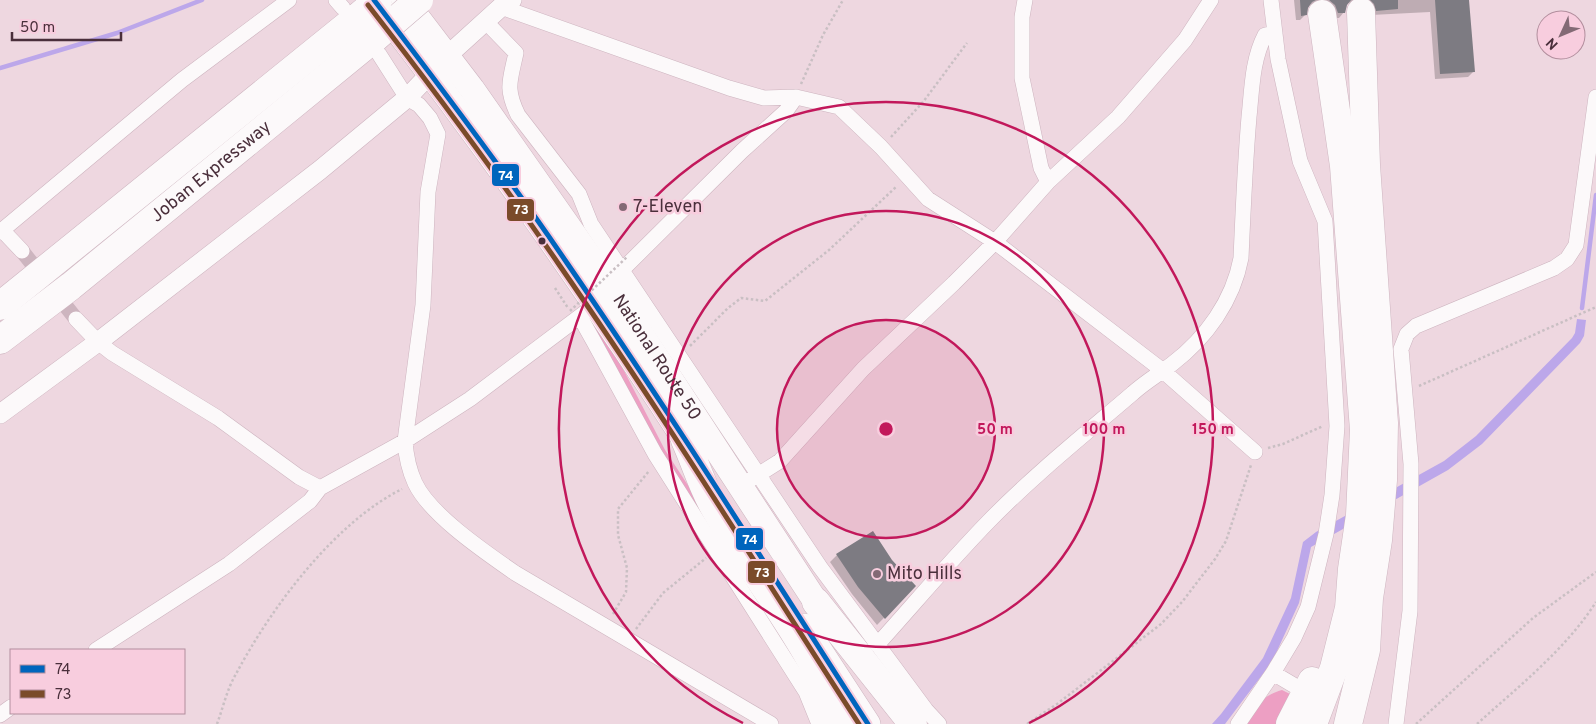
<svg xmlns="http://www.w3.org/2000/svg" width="1596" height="724" viewBox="0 0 1596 724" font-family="Overpass,sans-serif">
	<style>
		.forest { fill: #ed9fc3 }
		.water { fill: #bca7ea }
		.shadow { fill: #0003 }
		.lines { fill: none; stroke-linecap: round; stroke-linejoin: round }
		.stream { stroke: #bca7ea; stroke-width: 4.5 }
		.building { fill: #7d7b82 }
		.minor-tunnel { stroke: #cdb5bf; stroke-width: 15; stroke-dasharray: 15 8; stroke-linecap: butt }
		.minor-casing { stroke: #cdb4bf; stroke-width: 16 }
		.tertiary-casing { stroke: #cdb4bf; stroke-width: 20 }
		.trunk-casing { stroke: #cdb4bf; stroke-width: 26 }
		.motorway-casing { stroke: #cdb4bf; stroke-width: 29 }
		.path { stroke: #c9bfc3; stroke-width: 2.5; stroke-dasharray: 2.5 2.5; stroke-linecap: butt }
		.minor { stroke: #fcf9fa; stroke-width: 15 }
		.tertiary { stroke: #fcf9fa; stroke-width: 19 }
		.trunk { stroke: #fcf9fa; stroke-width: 25 }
		.motorway { stroke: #fcf9fa; stroke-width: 28 }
		.motorway-bridge-casing { stroke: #cdb4bf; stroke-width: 29; stroke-linecap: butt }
		.path-bridge { stroke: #c9bfc3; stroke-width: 2.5; stroke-dasharray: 2.5 2.5; stroke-linecap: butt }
		.motorway-bridge { stroke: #fcf9fa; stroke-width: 28 }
		.bus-1-casing { stroke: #f8cdde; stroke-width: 9 }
		.bus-2-casing { stroke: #f8cdde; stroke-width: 9 }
		.bus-1 { stroke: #0065bd; stroke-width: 5 }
		.bus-2 { stroke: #7a4b2a; stroke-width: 5 }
		.ring { fill: none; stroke: #c2185b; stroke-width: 2.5 }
		.poi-dot { fill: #836a75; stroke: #f8cdde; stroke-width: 2 }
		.bus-dot { fill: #4a2f3b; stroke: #f8cdde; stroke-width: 2 }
		.labels { text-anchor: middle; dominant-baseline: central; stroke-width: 5; stroke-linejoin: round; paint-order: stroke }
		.street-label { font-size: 18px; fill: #4a2f3b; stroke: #f8cdde }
		.poi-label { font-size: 18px; fill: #4a2f3b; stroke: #f8cdde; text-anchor: start }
		.centre { fill: #c2185b; stroke: #f8cdde; stroke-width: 2.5 }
		.ring-label { font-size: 15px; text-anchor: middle; font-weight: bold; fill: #c2185b; stroke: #f8cdde; stroke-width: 5; stroke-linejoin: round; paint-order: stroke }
		.line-badge { stroke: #f8cdde; stroke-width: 2 }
		.badge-label { font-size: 14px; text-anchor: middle; font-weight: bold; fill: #fff }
	</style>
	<rect width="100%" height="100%" fill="#eed7e0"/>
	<path class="forest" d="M595,324L618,359L665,450L773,616L814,695L794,658L663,456L614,363L591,326Z
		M1282,690L1298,698L1283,724H1244C1256,707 1261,696 1282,690Z"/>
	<path class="water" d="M1577,319L1586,320L1584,336L1580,343L1482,444L1448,470L1311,547L1299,603L1272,662L1225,724H1212L1221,714L1263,658L1291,598L1303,542L1316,532L1444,461L1476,436L1572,338L1575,333Z"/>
	<path class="shadow" d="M1294,0H1468L1473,72L1468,77L1435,79L1430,12L1371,15L1354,1L1346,4L1344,12L1339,18H1332L1314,3L1307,6L1305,15L1300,20H1296Z
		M837,555L891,561L915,586L877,625L852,594L830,562Z"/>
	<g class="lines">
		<path class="stream" d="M0,68L117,33L202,0
			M1582,308L1596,195"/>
	</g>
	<path class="building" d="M1300,0H1316L1312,2L1308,8L1307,15L1301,16Z
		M1329,0H1351L1347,5L1345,13H1338L1335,5Z
		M1370,0H1398V9L1376,11L1374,4Z
		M1435,0H1469L1475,72L1440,74Z
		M873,531L892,560L916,586L885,619L858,587L836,554Z"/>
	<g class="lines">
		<path class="minor-tunnel" d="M22,251L76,319"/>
		<g class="minor-casing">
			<path id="minor" d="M336,0L343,8
				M1025,0L1022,17V78L1041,168L1048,182
				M501,7L729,88L764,98L796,97L839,107L881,147L928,199L995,242L1162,370L1255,452
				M486,22L516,53C510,81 505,88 518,115L579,194L591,224L820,567L926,710L939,724
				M379,54L407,98L419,105L430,118L438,134L428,192L423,305L405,441C406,456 409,470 415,483C430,515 485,552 515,573L771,724
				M2,230L22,251
				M0,232L182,80L289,0
				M615,277L742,151L786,111L796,97
				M580,317L594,342L655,454L806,692L819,724
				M76,319L98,342L112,353L218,418L299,477L320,488L405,441L470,399L595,305
				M750,480L780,461L863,369L954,283L995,242L1048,182L1118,117L1185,40L1211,0
				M877,645C914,604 950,561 989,521C1034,475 1084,435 1133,393C1145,382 1159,374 1172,364C1206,338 1233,301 1241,258C1243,211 1245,164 1249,117C1252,89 1252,60 1265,35L1275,33
				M96,650L229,564L310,501L320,488
				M1273,673L1295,686
				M0,715L11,707
				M1238,724L1273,673L1294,638L1308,607L1326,534L1332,495L1337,426L1325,221L1300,161L1278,59L1271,0
				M1396,724L1410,611L1411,464L1401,349L1407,334L1416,326L1554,268L1567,259L1576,245L1596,97"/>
		</g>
		<g class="tertiary-casing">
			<path id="tertiary" d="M0,414L98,342L320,170L407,98L447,56L501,7L512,0"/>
		</g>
		<g class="trunk-casing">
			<g id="trunk">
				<path id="s1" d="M404,0L472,89L608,283L827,619"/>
				<path d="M380,8C492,153 597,303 696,457"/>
				<path d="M804,626L868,724"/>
			</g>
		</g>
		<g class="motorway-casing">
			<g id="motorway">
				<path d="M0,306L359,16"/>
				<path id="s2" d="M0,340L71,286L376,37"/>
				<path d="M685,440C695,462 702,486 714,507C755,580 812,644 840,724"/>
				<path d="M816,602L913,724"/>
				<path d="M1290,724L1312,681"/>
				<path d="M1313,724L1334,668L1349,608L1352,569L1360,515L1364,430L1344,166L1322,14"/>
				<path d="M1348,724L1366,650L1369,598L1378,540L1383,480L1384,423L1366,165L1361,12"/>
			</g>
		</g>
		<path class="path" d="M801,84L823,35L843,0
			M891,137L923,102L967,43
			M555,288L568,308
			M690,346L728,308L741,298L765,301L829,250L897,186
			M1419,386L1596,307
			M1268,448L1283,444L1323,426
			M613,614L626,592L627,568L618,535V509L649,471
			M636,629L663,593L706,558
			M217,724C223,708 227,689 236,674C271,608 334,523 402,489
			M1027,724L1057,704L1161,624L1182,602L1215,559L1226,541L1251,465
			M1416,724L1533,618L1596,572
			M1477,724C1519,686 1565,650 1596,602"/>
		<use href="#minor" class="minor"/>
		<use href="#tertiary" class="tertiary"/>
		<use href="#trunk" class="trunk"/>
		<use href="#motorway" class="motorway"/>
		<g class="motorway-bridge-casing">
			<path id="motorway-bridge" d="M359,16L378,0
				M376,37L419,0"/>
		</g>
		<path class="path-bridge" d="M570,311L627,257"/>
		<use href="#motorway-bridge" class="motorway-bridge"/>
		<g class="bus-1-casing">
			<path id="bus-1" d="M374,0C440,86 506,173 567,263C671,414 769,570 868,724"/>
		</g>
		<g class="bus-2-casing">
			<path id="bus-2" d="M368,5C434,90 499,177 560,266C664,416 760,571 859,724"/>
		</g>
		<use href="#bus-1" class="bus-1"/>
		<use href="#bus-2" class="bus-2"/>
	</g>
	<circle cx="886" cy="429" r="109" fill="#c2185b" fill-opacity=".12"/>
	<g class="ring">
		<circle cx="886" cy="429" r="109"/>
		<circle cx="886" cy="429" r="218"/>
		<path d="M743 723A327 327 0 1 1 1029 723"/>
	</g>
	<g class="poi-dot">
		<circle cx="623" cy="207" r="5"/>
		<circle cx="877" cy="574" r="5"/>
	</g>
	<circle class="bus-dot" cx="542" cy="241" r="4.5"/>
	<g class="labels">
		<g class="street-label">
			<text stroke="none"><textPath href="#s2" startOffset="270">Joban Expressway</textPath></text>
			<text stroke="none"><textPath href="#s1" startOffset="438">National Route 50</textPath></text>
		</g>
		<g class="poi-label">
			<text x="633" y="207">7-Eleven</text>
			<text x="887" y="574">Mito Hills</text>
		</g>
	</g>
	<circle cx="886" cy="429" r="8" class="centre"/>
	<g class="ring-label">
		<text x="995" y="434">50 m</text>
		<text x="1104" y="434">100 m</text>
		<text x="1213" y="434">150 m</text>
	</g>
	<g class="line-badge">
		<rect x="491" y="163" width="29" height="24" rx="5" fill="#0065bd"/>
		<rect x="506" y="198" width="29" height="24" rx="5" fill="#7a4b2a"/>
		<rect x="735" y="527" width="29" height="24" rx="5" fill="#0065bd"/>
		<rect x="747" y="560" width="29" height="24" rx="5" fill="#7a4b2a"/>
	</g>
	<g class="badge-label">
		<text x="506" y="180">74</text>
		<text x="521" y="214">73</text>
		<text x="750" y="544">74</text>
		<text x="762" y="577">73</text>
	</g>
	<rect x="10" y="649" width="175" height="65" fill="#f8cdde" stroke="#b28e9d"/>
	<rect x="20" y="665" width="25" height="8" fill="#0065bd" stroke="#b28e9d"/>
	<text x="55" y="674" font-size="15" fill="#4a2f3b">74</text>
	<rect x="20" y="690" width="25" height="8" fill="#7a4b2a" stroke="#b28e9d"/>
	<text x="55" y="699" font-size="15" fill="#4a2f3b">73</text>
	<g transform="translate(1561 35) rotate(226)"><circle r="24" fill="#f8cdde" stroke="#b28e9d"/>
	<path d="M0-4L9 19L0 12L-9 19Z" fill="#836a75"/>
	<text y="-8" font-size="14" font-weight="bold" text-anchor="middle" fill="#4a2f3b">N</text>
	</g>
	<path d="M12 32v8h109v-8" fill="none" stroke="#4a2f3b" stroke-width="2.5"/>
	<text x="20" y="32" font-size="15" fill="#4a2f3b" stroke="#f8cdde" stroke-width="4" paint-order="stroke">50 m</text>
</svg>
